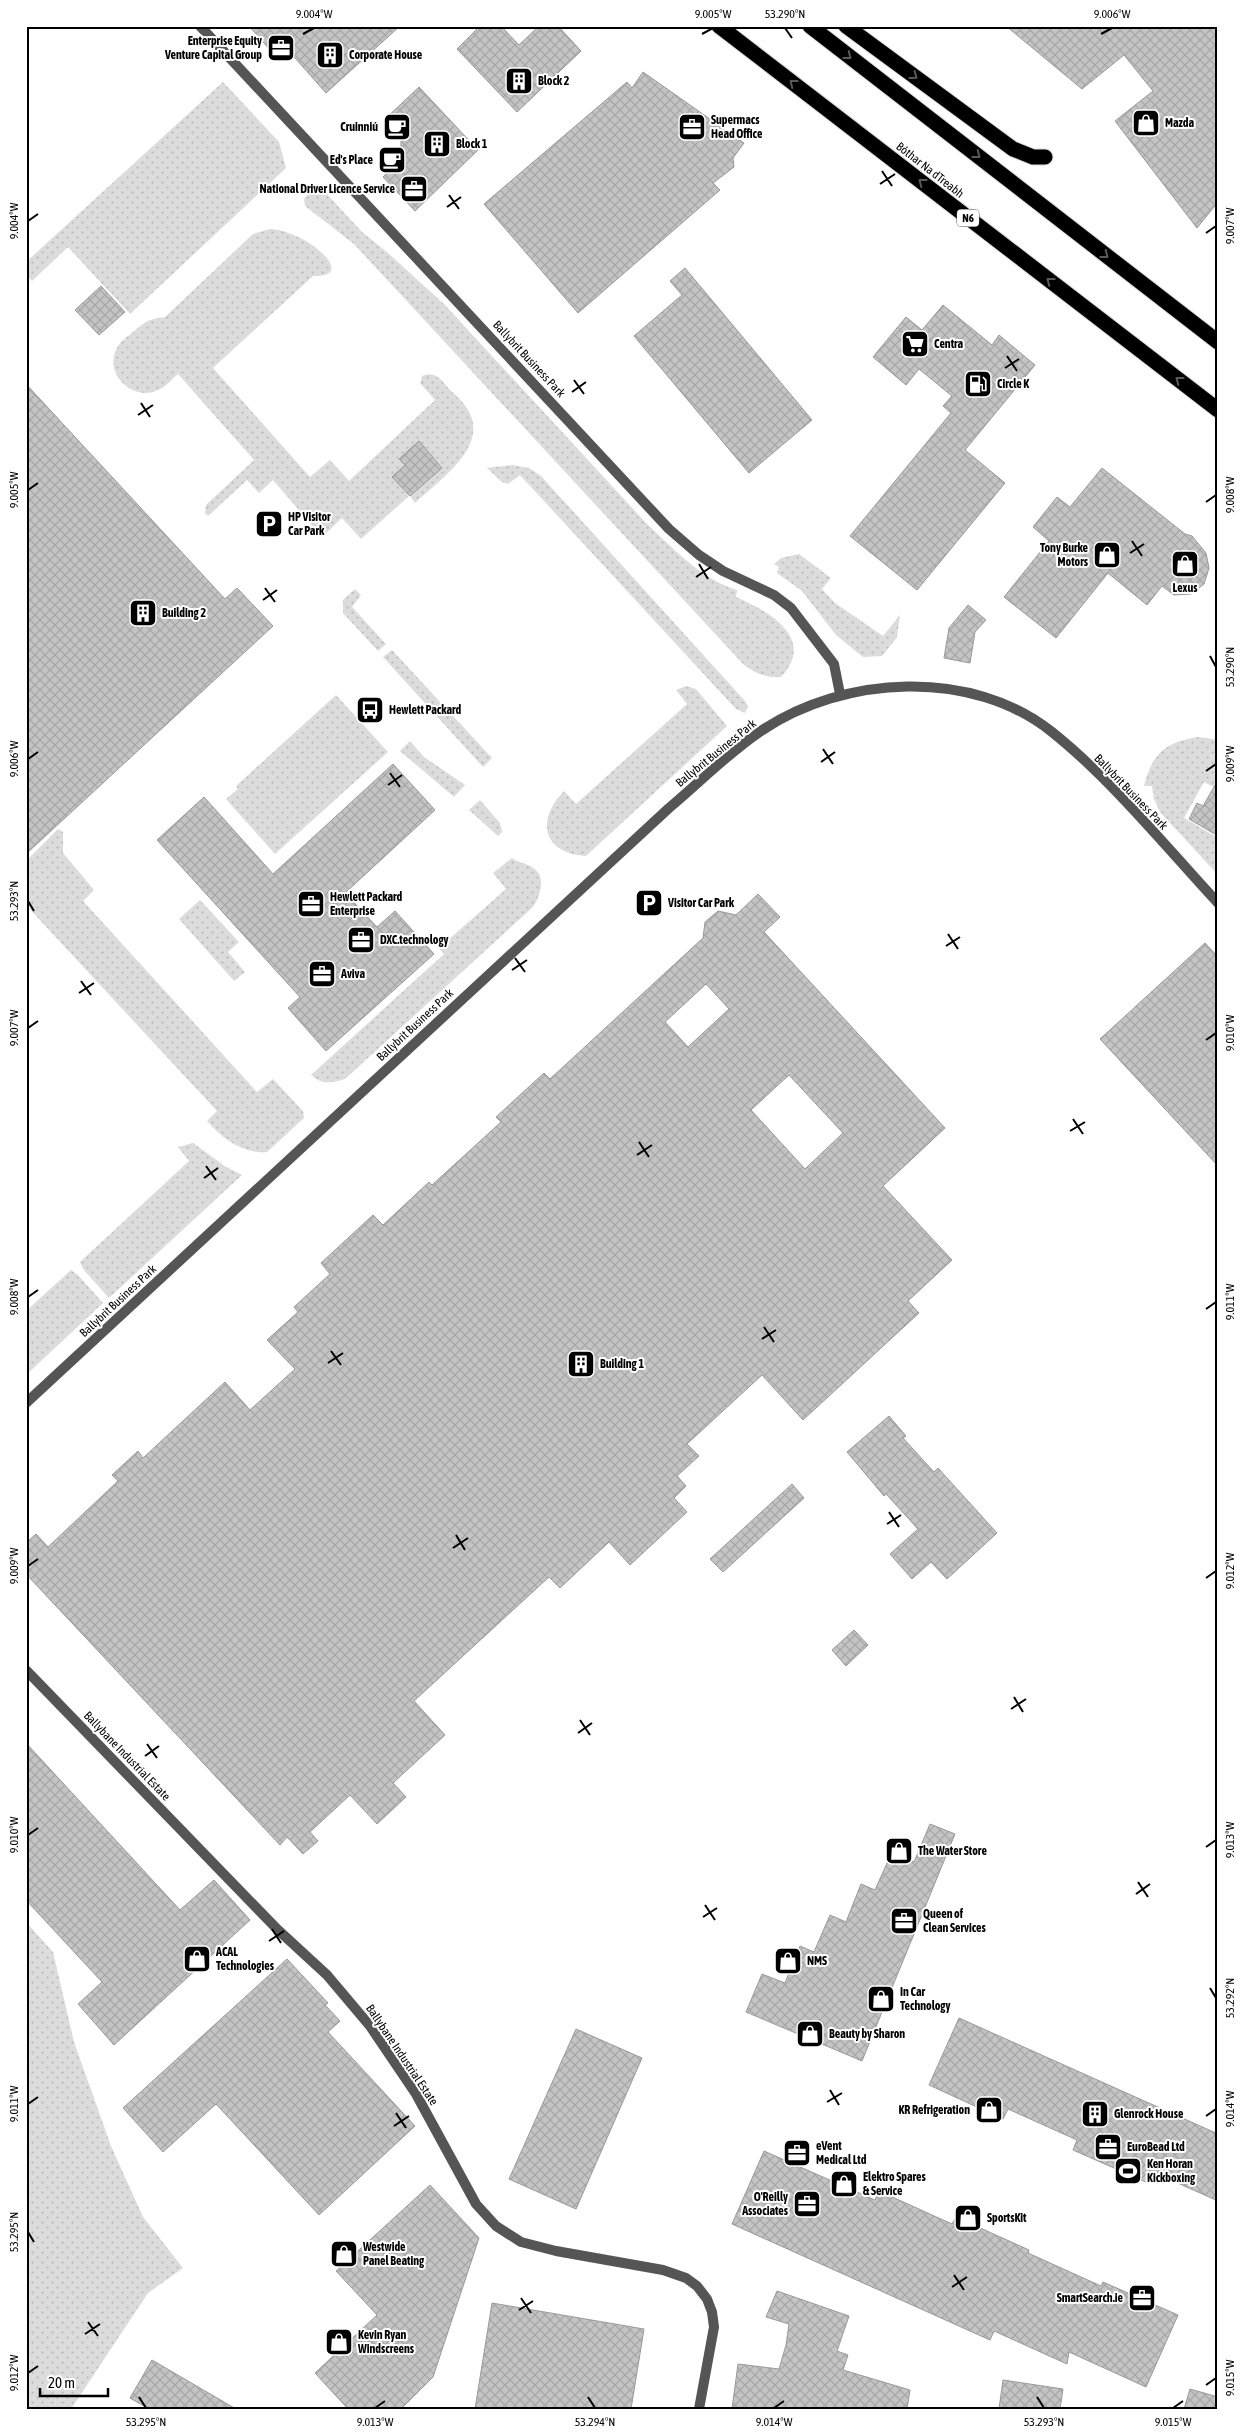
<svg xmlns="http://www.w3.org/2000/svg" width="1244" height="2435" viewBox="0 0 1244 2435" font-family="'Asap Condensed',sans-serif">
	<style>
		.grass { fill: url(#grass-dots) }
		.building { fill: url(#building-cross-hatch); stroke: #999; fill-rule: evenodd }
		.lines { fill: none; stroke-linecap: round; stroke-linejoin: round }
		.highway-casing { stroke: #dbdbdb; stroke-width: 17 }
		.street { stroke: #555; stroke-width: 10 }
		.highway { stroke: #000; stroke-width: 15 }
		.oneway { stroke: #595959 }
		.ticks { fill: none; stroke: #000; stroke-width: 2 }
		.labels { text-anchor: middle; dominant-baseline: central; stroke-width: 4; stroke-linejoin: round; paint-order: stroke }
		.shield { fill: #fff; stroke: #4c4c4c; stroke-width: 1 }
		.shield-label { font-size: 11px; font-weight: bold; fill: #000 }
		.poi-label { font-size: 12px; font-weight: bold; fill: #000; stroke: #fff; text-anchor: start }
		.street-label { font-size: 12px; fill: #000; stroke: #fff }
		.neatline { fill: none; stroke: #000; stroke-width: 2 }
		.ticks-label { font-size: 12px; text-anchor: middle; fill: #000 }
	</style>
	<defs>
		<pattern id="grass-dots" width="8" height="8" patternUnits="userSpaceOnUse" patternTransform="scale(1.25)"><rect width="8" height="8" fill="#dcdcdc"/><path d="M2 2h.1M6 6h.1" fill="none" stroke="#bbb" stroke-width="1.8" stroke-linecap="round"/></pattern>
		<pattern id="building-cross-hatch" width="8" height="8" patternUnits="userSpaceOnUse" patternTransform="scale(1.25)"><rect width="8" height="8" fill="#c4c4c4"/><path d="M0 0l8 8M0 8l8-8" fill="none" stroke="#a7a7a7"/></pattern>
	</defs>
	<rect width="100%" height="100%" fill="#fff"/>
	<path class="grass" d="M223,82L279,142L286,168L130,314L68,247L32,281L26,275V262Z
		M312,190H323L362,232L388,253L444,304L647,524C674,549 701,579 737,590L736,597C769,611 817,639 781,677C766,678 757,674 744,665L354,244L305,206L304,199Z
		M270,229C283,230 293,234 304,240C320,248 352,277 313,276L213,368L310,477L330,460L349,481L435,400L420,383L422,376C436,370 442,381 450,390C456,395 462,401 466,407C493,445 439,480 415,503L410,496L442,467L419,442L399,458L405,465L393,477L409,496L361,539L342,518L322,537L273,480L259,493L247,480L208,516L205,513L206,505L254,460L178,374C172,379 167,386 160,389C134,404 101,373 118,346C121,341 127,337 132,333C145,322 148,319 165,317L253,234Z
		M512,465L529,468L541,476L745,701L748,706L745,713L736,709L520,475L508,484L502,482L487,468Z
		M799,554L831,578L822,589L835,603L883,636L900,615L897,637L882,656L863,657L836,635L802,591L777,573L779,567L774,564L781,558Z
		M355,589L361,595L352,607L386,644L378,651L343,613V600Z
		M392,650L492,758L483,767L383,657Z
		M686,686L696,689L727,726L586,856C542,853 536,820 564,791L576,804L687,704L676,690Z
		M336,695L388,752L275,854L226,799L238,789L236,786Z
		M1199,737L1218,740V789L1204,782L1184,818L1218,838V875L1160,812L1154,799L1152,786H1144C1152,754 1166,741 1199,737Z
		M410,741L424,757L465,785L454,797L400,751Z
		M480,800L500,823L502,832L498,836L469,810Z
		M58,829L63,832V853L94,890L83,901L257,1092L273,1079L303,1111L304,1118L267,1152C242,1154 222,1138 207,1121L217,1111L26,905V861Z
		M512,858C518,863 527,863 533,868C547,876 540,897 533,907L345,1079C332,1083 322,1085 311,1075L444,954L439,948L506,889L493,873Z
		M200,900L239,942L228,952L245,972L234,981L179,919Z
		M193,1143L226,1167L242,1175L109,1298L83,1269L80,1262L189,1161L178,1147Z
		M71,1270L78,1275L103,1303L26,1375V1311Z
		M26,1922L53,1952L74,2042L111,2146L143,2217L183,2268L148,2293L71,2409H26Z"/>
	<path class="building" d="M249,26H400L326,93L288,50L278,59Z
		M480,26H501L519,45L539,26H558L581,51L517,112L457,49Z
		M1006,26H1218V202L1197,228L1115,121L1153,91L1124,55L1082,89Z
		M643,72L744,143L733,158L734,167L713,183L720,190L578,313L484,204L627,82L632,88Z
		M419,87L478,150L415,211L383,177L401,160V138L384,120Z
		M685,268L812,420L749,473L634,336L682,295L670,281Z
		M101,286L125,312L99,335L75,310Z
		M943,305L992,345L999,335L1035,365L965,450L1005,483L917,590L850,536L951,413L943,406L952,396L919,369L906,385L873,357L906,317L922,330Z
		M26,384L225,599L237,588L273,626L26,854Z
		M419,441L442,468L410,496L392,477L405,465L399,459Z
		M1102,468L1185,534L1192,536L1206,553L1209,568L1204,584L1191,594L1174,595L1162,586L1147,605L1108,573L1056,638L1004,597L1049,541L1033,527L1057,497L1070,507Z
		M968,605L986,620L975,632L970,663L944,658L949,628Z
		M393,764L435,810L345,893L377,927L395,911L434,954L326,1051L288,1008L300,997L157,840L204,797L273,874Z
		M1218,780V836L1189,819L1197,803L1203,806Z
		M758,894L780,917L764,932L945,1128L883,1186L952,1260L908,1301L919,1313L803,1420L762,1375L687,1444L699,1456L677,1476L686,1486L674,1498L687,1512L630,1565L609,1542L560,1588L549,1577L414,1701L445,1735L393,1783L406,1797L377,1824L350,1795L310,1832L318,1841L303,1854L287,1837L280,1845L26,1574V1543L36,1534L48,1547L118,1481L112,1475L138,1451L143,1458L225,1382L250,1410L295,1369L267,1340L298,1312L294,1307L330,1274L321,1263L373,1215L383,1225L429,1182L432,1185L501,1122L496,1117L544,1073L550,1079L703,938L705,922L718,911L736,915ZM706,984L729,1009L688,1047L665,1022ZM789,1075L843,1133L805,1169L751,1110Z
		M1205,943L1218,957V1166L1100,1039Z
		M889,1416L906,1436L903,1438L934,1472L938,1468L997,1533L947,1579L931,1562L912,1579L890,1554L918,1529L886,1494L884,1496L847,1452Z
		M792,1484L804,1498L723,1572L710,1559Z
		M854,1630L868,1645L846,1666L832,1650Z
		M26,1743L180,1910L214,1880L250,1920L114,2045L78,2004L102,1982L26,1900Z
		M930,1824L955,1834L862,2061L746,2012L762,1974L785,1983L800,1946L814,1952L830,1915L846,1922L861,1884L875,1890L892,1852L914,1862Z
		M287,1959L328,2003L325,2005L340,2021L328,2032L415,2126L319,2215L216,2104L163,2152L123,2108Z
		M959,2018L1218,2134V2201L1153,2172L1148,2183L1073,2150L1077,2140L1008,2109L1003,2119L929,2085Z
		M576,2029L642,2058L576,2209L509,2179Z
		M764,2151L875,2200L879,2191L952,2224L956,2217L1029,2250L1028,2253L1101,2286L1103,2282L1178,2315L1146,2387L1069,2352L1067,2364L994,2331L990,2340L732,2224Z
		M430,2185L479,2238L433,2377L401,2409H348L315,2373L377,2315L336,2271Z
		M777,2291L849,2316L837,2351L848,2355L843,2370L910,2390L907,2409H732L738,2364L779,2369L786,2345L789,2324L766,2317Z
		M492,2303L644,2329L631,2409H475Z
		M152,2360L236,2409H149L130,2398Z
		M1003,2380L1063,2389L1060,2409H999Z
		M1190,2389L1218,2397V2409H1184Z"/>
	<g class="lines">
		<g class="highway-casing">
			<path id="highway" d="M719,26L1218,410
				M810,26L1218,342
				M846,26L1013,149L1033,157H1045"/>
		</g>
		<path class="street" d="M200,26L669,529L699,555L723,571L774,595L791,608L834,664L840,694
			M26,1403L669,808C699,783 728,753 761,731C844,675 972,668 1052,732C1111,779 1166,847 1218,903
			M26,1670L277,1929L327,1975L370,2026L416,2094L476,2204L496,2226L521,2242L556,2251L663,2270L686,2278L697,2286L707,2299L712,2312L714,2327L699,2409"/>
		<use href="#highway" class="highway"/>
	</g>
	<defs><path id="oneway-chevron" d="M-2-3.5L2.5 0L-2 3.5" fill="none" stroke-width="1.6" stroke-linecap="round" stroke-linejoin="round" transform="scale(1.25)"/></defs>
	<g class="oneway">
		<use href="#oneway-chevron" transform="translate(848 56) rotate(38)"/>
		<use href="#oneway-chevron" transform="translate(914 76) rotate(36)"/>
		<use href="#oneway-chevron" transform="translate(793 83) rotate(-142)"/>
		<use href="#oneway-chevron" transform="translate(977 155) rotate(38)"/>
		<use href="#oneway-chevron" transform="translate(922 182) rotate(-142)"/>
		<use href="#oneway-chevron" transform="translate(1105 255) rotate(38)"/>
		<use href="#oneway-chevron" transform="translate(1050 281) rotate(-142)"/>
		<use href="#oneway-chevron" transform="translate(1179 380) rotate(-142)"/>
	</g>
	<path class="ticks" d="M785,28L792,38M303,34L314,28M702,34L713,28M1101,34L1112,28M882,171L892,186M880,184L895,174M449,195L459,209M447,207L461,197M28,221L38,214M1206,233L1216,226M1007,356L1017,371M1005,368L1019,359M574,380L584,394M572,392L586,382M141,403L150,417M138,415L153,405M28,490L38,483M1206,502L1216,495M1132,541L1142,556M1130,553L1144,544M699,564L708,579M696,577L711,567M265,588L275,602M263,600L277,590M1210,656L1216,667M823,749L833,764M28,759L38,752M821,762L835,752M1206,771L1216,764M390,773L400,787M388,785L402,775M28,901L34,911M948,934L958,949M946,946L960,937M515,958L525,972M512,970L527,960M81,981L91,995M79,993L94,983M28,1028L38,1021M1206,1040L1216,1033M1073,1119L1083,1134M1070,1131L1085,1122M639,1142L649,1157M637,1155L652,1145M206,1166L216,1180M204,1178L218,1168M28,1297L38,1290M1206,1309L1216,1302M764,1327L774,1342M762,1339L776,1330M331,1351L341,1365M328,1363L343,1353M889,1512L899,1527M887,1524L901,1515M456,1535L465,1550M453,1548L468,1538M28,1566L38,1559M1206,1578L1216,1571M1014,1697L1023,1712M1011,1709L1026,1699M580,1720L590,1735M578,1733L592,1723M147,1744L157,1758M145,1756L159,1746M28,1835L38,1828M1206,1847L1216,1840M1138,1882L1148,1897M1136,1894L1150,1884M705,1905L715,1920M703,1917L717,1908M272,1929L281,1943M269,1941L284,1931M1210,1988L1216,1998M830,2090L839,2105M827,2102L842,2093M28,2104L38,2097M396,2113L406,2128M1206,2116L1216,2109M394,2126L409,2116M28,2232L34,2242M954,2275L964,2290M952,2287L967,2277M521,2298L531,2313M519,2310L533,2301M88,2322L98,2336M85,2334L100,2324M28,2373L38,2366M1206,2385L1216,2378M139,2397L146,2408M588,2397L595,2408M1037,2397L1044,2408M375,2408L385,2401M774,2408L784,2401M1173,2408L1183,2401"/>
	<defs>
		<g id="office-square" transform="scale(1.4375)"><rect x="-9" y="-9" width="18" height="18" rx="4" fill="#000" stroke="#fff"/><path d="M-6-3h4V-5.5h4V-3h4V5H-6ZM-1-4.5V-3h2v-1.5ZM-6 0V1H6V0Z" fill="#fff"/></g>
		<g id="building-square" transform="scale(1.4375)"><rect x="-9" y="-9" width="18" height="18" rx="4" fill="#000" stroke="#fff"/><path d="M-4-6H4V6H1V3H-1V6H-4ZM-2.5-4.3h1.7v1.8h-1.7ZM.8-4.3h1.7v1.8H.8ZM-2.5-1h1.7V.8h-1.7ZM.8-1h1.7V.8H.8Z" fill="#fff"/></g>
		<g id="shop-square" transform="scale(1.4375)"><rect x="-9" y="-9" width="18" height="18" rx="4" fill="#000" stroke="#fff"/><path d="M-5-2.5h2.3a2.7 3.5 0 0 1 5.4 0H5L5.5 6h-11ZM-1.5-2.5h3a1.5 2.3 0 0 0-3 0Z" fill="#fff"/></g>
		<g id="cafe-square" transform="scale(1.4375)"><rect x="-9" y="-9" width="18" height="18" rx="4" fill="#000" stroke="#fff"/><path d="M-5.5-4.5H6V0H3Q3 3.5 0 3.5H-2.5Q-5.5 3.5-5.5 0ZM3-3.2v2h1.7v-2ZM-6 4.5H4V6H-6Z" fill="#fff"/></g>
		<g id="supermarket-square" transform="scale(1.4375)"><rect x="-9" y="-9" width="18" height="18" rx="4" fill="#000" stroke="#fff"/><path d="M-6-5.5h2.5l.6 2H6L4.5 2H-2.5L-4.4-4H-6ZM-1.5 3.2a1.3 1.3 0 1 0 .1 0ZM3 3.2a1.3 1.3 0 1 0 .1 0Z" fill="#fff"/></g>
		<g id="fuel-square" transform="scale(1.4375)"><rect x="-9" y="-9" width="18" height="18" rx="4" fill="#000" stroke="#fff"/><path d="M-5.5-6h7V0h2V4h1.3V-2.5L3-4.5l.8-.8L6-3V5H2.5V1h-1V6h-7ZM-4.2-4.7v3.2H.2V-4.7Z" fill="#fff"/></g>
		<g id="parking-square" transform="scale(1.4375)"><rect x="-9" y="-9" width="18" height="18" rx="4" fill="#000" stroke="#fff"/><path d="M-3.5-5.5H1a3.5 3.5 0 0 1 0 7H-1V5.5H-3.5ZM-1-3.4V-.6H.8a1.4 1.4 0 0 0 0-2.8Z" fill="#fff"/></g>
		<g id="bus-square" transform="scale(1.4375)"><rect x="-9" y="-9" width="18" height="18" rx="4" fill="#000" stroke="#fff"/><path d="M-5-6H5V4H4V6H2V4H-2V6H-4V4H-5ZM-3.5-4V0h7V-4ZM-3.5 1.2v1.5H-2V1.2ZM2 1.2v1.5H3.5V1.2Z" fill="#fff"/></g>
		<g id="stadium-square" transform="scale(1.4375)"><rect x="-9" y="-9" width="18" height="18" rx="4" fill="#000" stroke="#fff"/><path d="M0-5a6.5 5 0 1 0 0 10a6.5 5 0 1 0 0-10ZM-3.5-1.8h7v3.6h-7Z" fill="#fff"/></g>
	</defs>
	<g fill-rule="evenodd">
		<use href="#office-square" x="281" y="48"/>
		<use href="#building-square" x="330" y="55"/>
		<use href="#building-square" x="519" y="81"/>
		<use href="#shop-square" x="1146" y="123"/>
		<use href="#cafe-square" x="397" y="127"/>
		<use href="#office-square" x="692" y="127"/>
		<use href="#building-square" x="437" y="144"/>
		<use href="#cafe-square" x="392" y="160"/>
		<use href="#office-square" x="414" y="189"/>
		<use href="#supermarket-square" x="915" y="344"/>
		<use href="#fuel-square" x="978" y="384"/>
		<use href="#parking-square" x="269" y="524"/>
		<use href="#shop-square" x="1107" y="555"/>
		<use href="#shop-square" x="1185" y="564"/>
		<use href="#building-square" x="143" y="613"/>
		<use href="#bus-square" x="370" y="710"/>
		<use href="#parking-square" x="649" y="903"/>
		<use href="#office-square" x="311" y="904"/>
		<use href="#office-square" x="361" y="940"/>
		<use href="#office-square" x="322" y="974"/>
		<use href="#building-square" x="581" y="1364"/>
		<use href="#shop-square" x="899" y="1851"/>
		<use href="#office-square" x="904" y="1921"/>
		<use href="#shop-square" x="197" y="1959"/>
		<use href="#shop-square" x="788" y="1961"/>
		<use href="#shop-square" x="881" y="1999"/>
		<use href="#shop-square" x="810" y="2034"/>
		<use href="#shop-square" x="989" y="2110"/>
		<use href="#building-square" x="1095" y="2114"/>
		<use href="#office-square" x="1108" y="2147"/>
		<use href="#office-square" x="797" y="2153"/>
		<use href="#stadium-square" x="1128" y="2171"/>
		<use href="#shop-square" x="844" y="2184"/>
		<use href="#office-square" x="807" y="2204"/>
		<use href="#shop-square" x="968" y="2218"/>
		<use href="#shop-square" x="344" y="2254"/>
		<use href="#office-square" x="1142" y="2298"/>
		<use href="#shop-square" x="339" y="2342"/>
	</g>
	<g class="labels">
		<rect class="shield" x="957" y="209.5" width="22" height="17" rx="4"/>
		<g class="shield-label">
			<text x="968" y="218">N6</text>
		</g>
		<g class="poi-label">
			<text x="262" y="41" text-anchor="end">Enterprise Equity<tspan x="262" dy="14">Venture Capital Group</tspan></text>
			<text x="349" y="55">Corporate House</text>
			<text x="538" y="81">Block 2</text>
			<text x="711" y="120">Supermacs<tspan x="711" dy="14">Head Office</tspan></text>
			<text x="1165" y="123">Mazda</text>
			<text x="378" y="127" text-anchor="end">Cruinniú</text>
			<text x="456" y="144">Block 1</text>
			<text x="373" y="160" text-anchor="end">Ed's Place</text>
			<text x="395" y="189" text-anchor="end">National Driver Licence Service</text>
			<text x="934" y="344">Centra</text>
			<text x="997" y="384">Circle K</text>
			<text x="288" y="517">HP Visitor<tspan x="288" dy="14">Car Park</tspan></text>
			<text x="1088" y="548" text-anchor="end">Tony Burke<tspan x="1088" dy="14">Motors</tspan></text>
			<text x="1185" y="588" text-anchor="middle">Lexus</text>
			<text x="162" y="613">Building 2</text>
			<text x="389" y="710">Hewlett Packard</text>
			<text x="330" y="897">Hewlett Packard<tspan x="330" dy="14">Enterprise</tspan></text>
			<text x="668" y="903">Visitor Car Park</text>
			<text x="380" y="940">DXC.technology</text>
			<text x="341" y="974">Aviva</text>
			<text x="600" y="1364">Building 1</text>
			<text x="918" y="1851">The Water Store</text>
			<text x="923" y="1914">Queen of<tspan x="923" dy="14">Clean Services</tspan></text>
			<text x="216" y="1952">ACAL<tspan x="216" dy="14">Technologies</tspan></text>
			<text x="807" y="1961">NMS</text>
			<text x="900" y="1992">In Car<tspan x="900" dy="14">Technology</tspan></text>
			<text x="829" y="2034">Beauty by Sharon</text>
			<text x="970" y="2110" text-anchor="end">KR Refrigeration</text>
			<text x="1114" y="2114">Glenrock House</text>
			<text x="816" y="2146">eVent<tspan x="816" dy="14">Medical Ltd</tspan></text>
			<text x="1127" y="2147">EuroBead Ltd</text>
			<text x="1147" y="2164">Ken Horan<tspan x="1147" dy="14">Kickboxing</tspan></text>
			<text x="863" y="2177">Elektro Spares<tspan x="863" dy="14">&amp; Service</tspan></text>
			<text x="788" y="2197" text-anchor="end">O'Reilly<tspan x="788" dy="14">Associates</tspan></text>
			<text x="987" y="2218">SportsKit</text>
			<text x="363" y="2247">Westwide<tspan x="363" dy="14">Panel Beating</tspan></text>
			<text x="1123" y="2298" text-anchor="end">SmartSearch.ie</text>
			<text x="358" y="2335">Kevin Ryan<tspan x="358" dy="14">Windscreens</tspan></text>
		</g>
		<g class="street-label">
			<text transform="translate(930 170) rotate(38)">Bóthar Na dTreabh</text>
			<text transform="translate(529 359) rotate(47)">Ballybrit Business Park</text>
			<text transform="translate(716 753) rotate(-39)">Ballybrit Business Park</text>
			<text transform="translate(1131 792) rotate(46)">Ballybrit Business Park</text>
			<text transform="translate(415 1025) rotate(-43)">Ballybrit Business Park</text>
			<text transform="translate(118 1301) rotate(-43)">Ballybrit Business Park</text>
			<text transform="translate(127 1756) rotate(46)">Ballybane Industrial Estate</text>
			<text transform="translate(402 2055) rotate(56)">Ballybane Industrial Estate</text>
		</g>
	</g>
	<rect width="1244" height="2435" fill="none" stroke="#ffffff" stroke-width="55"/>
	<path d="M40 2388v8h68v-8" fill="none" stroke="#000000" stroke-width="2.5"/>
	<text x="48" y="2388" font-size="15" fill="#000000" stroke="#ffffff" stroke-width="4" paint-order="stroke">20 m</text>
	<rect x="28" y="28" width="1188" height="2380" class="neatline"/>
	<g class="ticks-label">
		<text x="314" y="18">9.004°W</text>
		<text x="713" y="18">9.005°W</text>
		<text x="785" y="18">53.290°N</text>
		<text x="1112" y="18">9.006°W</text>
		<text transform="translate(14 221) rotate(-90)" y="4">9.004°W</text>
		<text transform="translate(1230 226) rotate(-90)" y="4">9.007°W</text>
		<text transform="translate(14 490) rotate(-90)" y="4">9.005°W</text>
		<text transform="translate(1230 495) rotate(-90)" y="4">9.008°W</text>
		<text transform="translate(1230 667) rotate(-90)" y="4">53.290°N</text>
		<text transform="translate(14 759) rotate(-90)" y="4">9.006°W</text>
		<text transform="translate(1230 764) rotate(-90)" y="4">9.009°W</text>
		<text transform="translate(14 901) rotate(-90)" y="4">53.293°N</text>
		<text transform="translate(14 1028) rotate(-90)" y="4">9.007°W</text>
		<text transform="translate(1230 1033) rotate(-90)" y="4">9.010°W</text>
		<text transform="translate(14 1297) rotate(-90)" y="4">9.008°W</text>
		<text transform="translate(1230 1302) rotate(-90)" y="4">9.011°W</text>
		<text transform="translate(14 1566) rotate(-90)" y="4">9.009°W</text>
		<text transform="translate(1230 1571) rotate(-90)" y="4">9.012°W</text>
		<text transform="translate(14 1835) rotate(-90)" y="4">9.010°W</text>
		<text transform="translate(1230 1840) rotate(-90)" y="4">9.013°W</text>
		<text transform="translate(1230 1998) rotate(-90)" y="4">53.292°N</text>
		<text transform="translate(14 2104) rotate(-90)" y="4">9.011°W</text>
		<text transform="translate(1230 2109) rotate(-90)" y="4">9.014°W</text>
		<text transform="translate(14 2232) rotate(-90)" y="4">53.295°N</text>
		<text transform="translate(14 2373) rotate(-90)" y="4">9.012°W</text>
		<text transform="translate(1230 2378) rotate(-90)" y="4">9.015°W</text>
		<text x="146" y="2426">53.295°N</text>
		<text x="375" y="2426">9.013°W</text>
		<text x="595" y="2426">53.294°N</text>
		<text x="774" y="2426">9.014°W</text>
		<text x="1044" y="2426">53.293°N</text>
		<text x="1173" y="2426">9.015°W</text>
	</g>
</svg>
